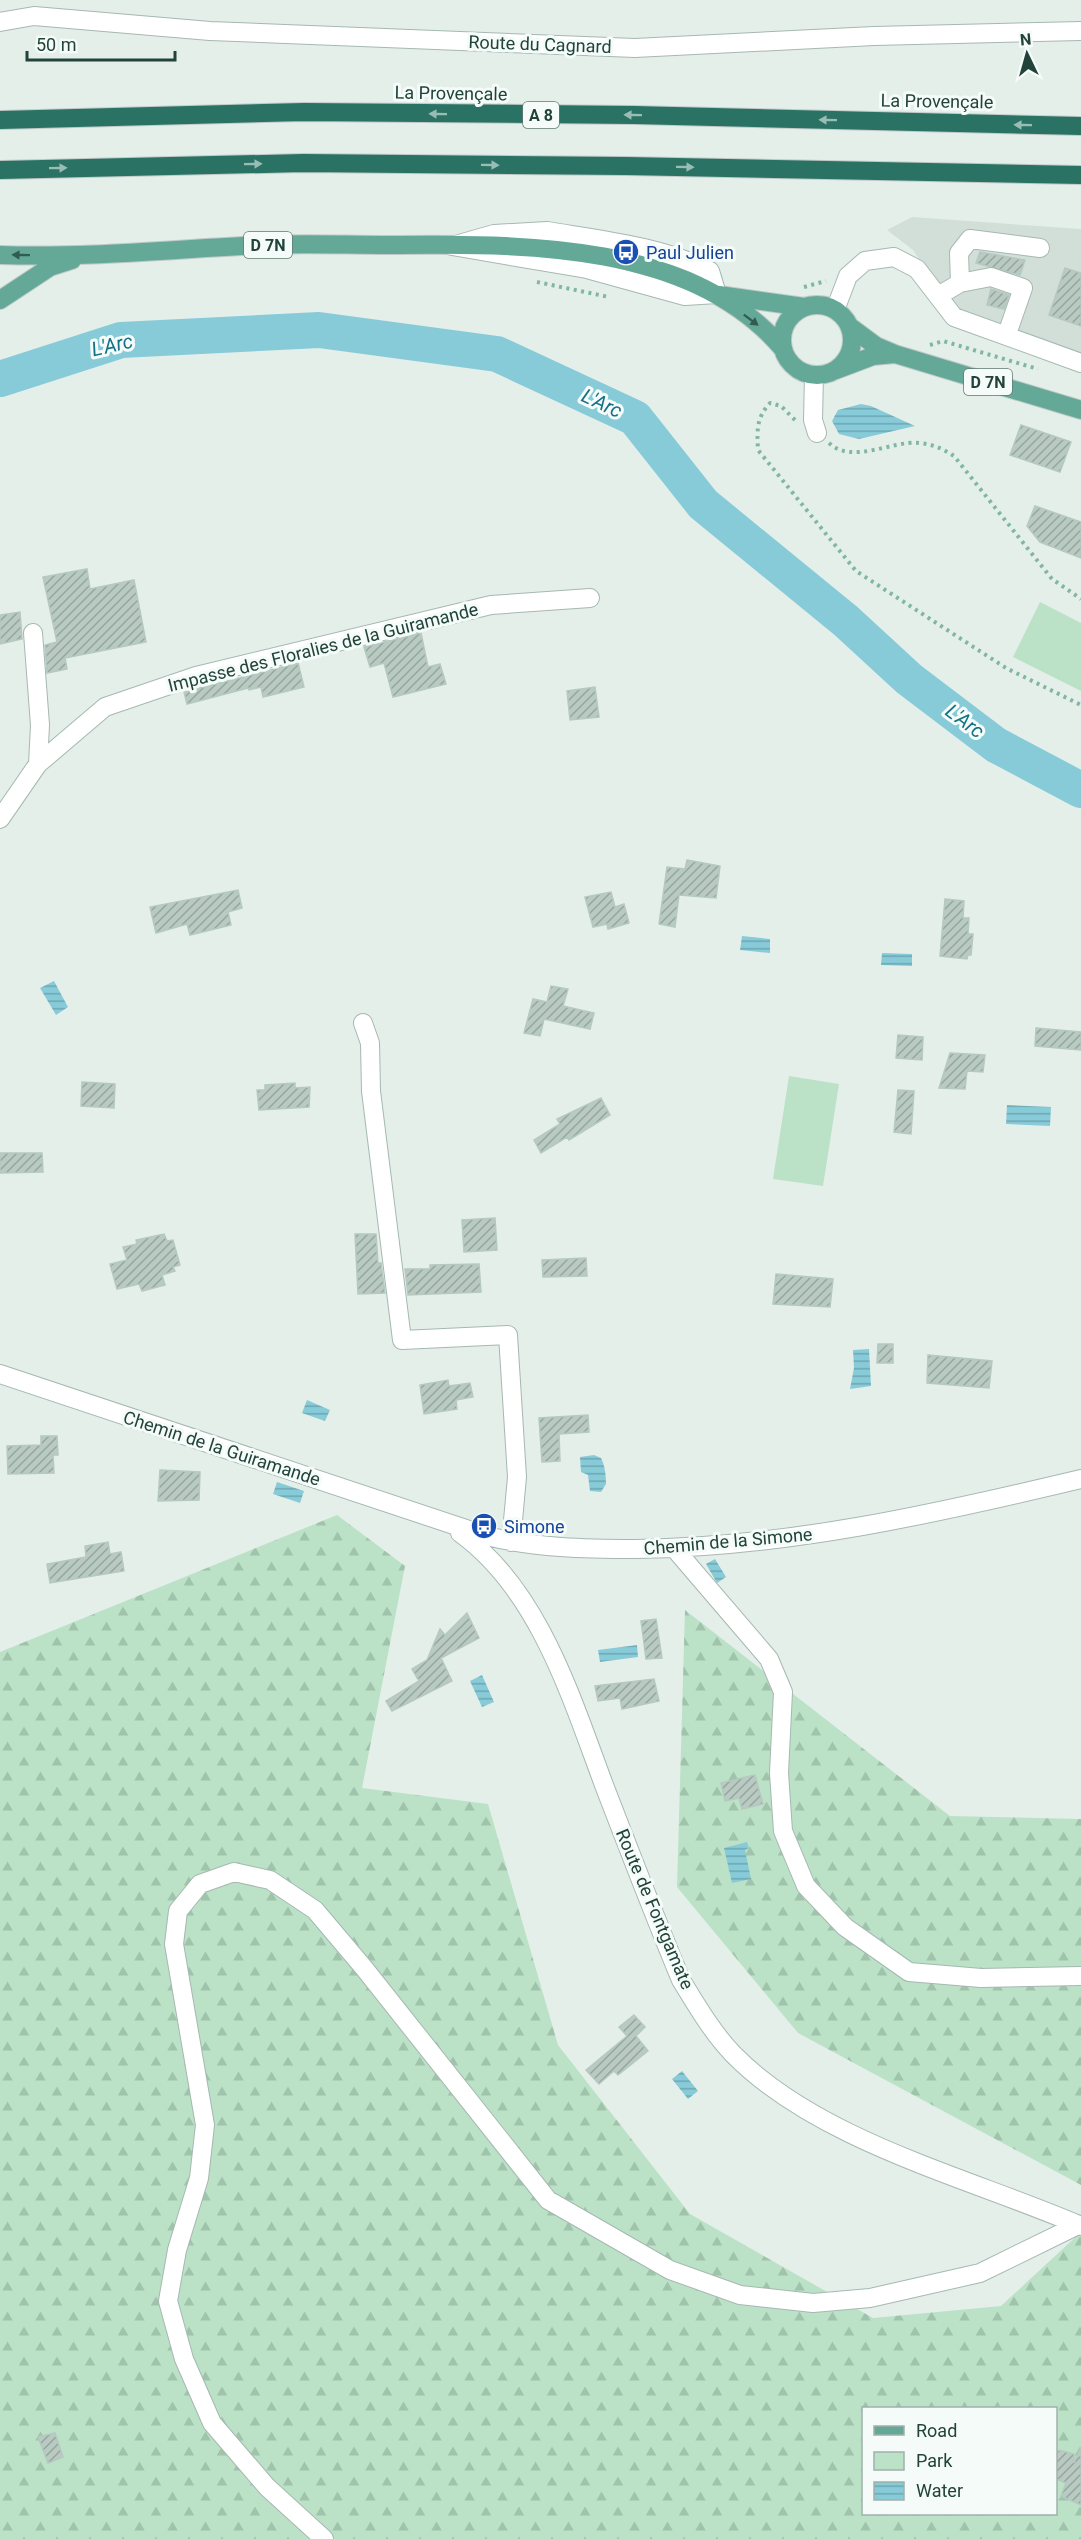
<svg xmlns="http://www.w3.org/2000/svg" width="1081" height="2539" viewBox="0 0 1081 2539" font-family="Roboto,sans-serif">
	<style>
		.built { fill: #d2dfd9 }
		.forest { fill: url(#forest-firs); fill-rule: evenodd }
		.park { fill: #bbe2c6 }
		.water { fill: url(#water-rules) }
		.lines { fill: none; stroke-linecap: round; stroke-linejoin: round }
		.river { stroke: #87cbd9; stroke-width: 36 }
		.building { fill: url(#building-hatch); stroke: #b5c9c1; stroke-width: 1.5 }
		.minor-casing { stroke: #a6b8b2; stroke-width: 20 }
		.major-casing { stroke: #c1cac8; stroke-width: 20 }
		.highway-casing { stroke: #c1cac8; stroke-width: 20 }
		.path { stroke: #81b6a6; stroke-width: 4; stroke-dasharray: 3 4.5; stroke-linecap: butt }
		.minor { stroke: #fff; stroke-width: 18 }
		.major { stroke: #64a998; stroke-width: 18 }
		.highway { stroke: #297264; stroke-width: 18 }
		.oneway { fill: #99bdb5 }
		.oneway2 { fill: #325c52 }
		.labels { text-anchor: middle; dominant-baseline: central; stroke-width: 6; stroke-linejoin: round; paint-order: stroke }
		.shield { fill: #f5fbf8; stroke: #617a73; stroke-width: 1.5 }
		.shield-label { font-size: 16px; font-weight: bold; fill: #21433a }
		.street-label { font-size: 18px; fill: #21433a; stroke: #f5fbf8 }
		.transit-label { font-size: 18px; fill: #164399; stroke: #f5fbf8; text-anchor: start }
		.water-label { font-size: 20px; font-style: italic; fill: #147186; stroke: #f5fbf8 }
	</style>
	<defs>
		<pattern id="forest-firs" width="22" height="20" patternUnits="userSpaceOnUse" patternTransform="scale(1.5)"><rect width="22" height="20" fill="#bbe2c6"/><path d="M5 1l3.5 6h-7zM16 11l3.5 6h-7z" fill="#a0c3ab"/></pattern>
		<pattern id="water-rules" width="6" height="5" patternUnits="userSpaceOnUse" patternTransform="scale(1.5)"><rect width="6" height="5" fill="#87cbd9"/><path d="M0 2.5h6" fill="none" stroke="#6ea6b1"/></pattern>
		<pattern id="building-hatch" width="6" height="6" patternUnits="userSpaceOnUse" patternTransform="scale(1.5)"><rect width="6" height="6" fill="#b9cac3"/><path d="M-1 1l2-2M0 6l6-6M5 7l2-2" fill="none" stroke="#96a69f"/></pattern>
	</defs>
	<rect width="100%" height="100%" fill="#e4efea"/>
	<path class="built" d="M912,217L1081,229V356L950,305L913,250L887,230Z"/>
	<path class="forest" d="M337,1515L405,1566L362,1788L488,1804L558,2045L690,2214L873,2318L1001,2306L1081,2232V2539H0V1652ZM864,2408H1056V2514H864Z
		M685,1610L950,1816L1081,1819V2185L798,2033L677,1887Z"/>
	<path class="park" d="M1040,602L1081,623V691L1013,657Z
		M789,1076L839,1084L823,1186L773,1179Z"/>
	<path class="water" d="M861,404L871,406L915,426L859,439L839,434L832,421L838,410Z
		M742,936L770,939V953L740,950Z
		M882,953L912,954V966L881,965Z
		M54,981L68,1007L56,1015L40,988Z
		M1007,1105L1051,1107L1050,1126L1006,1124Z
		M869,1349L871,1386L850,1389L854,1368L853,1350Z
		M307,1400L330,1410L325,1421L302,1413Z
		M594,1455L601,1458C605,1466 606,1475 606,1484L601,1492L590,1491L588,1475L581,1472L580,1457Z
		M277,1482L304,1491L300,1503L273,1494Z
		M715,1559L726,1577L717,1583L706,1564Z
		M637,1645L638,1657L600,1662L598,1650Z
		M482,1675L494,1702L482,1707L470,1681Z
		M747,1842L749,1848L745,1850L751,1879L732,1883L724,1848Z
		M682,2071L698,2091L688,2099L672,2079Z"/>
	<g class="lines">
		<path class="river" d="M0,379L121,340L319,330L497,354L635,418L703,504L846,621L909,679L996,745L1081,790"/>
	</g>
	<path class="building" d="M980,252L1025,260L1020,275L976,263Z
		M1065,268L1081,273V326L1049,315Z
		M991,289L1009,295L1004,309L987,305Z
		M1021,425L1071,442L1060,472L1010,455Z
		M1035,506L1081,522V558L1040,542L1027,526Z
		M87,569L90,589L134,580L146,642L65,658L67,669L47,673L45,645L57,642L43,577Z
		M20,612L22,639L0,644V615Z
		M421,633L428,667L440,664L446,684L393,697L384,663L370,667L364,647Z
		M298,663L304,687L263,697L261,687L249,690L248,688L187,704L184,692Z
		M595,687L599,717L570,720L567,691Z
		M687,860L720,866L716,898L679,895L675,927L659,924L667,867L685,869Z
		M238,890L242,908L228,912L231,925L190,935L187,924L156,933L150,907Z
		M611,892L615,907L624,904L629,923L608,929L607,924L593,927L585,897Z
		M945,899L964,901L963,918H969L968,934H973L971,955H968L967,959L940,956Z
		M551,986L568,989L563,1006L594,1013L590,1029L544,1019L540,1036L524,1033L533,999L547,1002Z
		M1036,1028L1081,1032V1050L1035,1046Z
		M898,1035L923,1037L922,1060L896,1058Z
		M950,1053L985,1055L983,1072L967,1071L965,1089L939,1088Z
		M82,1082L115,1084L114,1108L81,1106Z
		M295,1083V1088L310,1087L309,1107L259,1110L257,1090H265V1085Z
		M898,1090L914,1091L911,1134L894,1132Z
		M601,1098L610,1115L569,1140L567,1137L541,1153L534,1140L560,1124L557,1119Z
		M0,1153H42L43,1172L0,1173Z
		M495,1218L497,1250L464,1252L462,1220Z
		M164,1234L167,1241L173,1240L180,1265L173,1267L175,1271L162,1275L165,1285L142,1291L139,1284L117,1289L110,1264L127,1260L123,1247L137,1244L136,1240Z
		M355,1234H376L378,1263H381L385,1293L358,1294Z
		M586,1258L587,1276L543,1277L542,1260Z
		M479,1264L481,1292L408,1295L405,1269H430V1265Z
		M776,1274L833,1279L830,1307L773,1304Z
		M878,1344H893V1363H877Z
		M928,1355L992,1361L989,1388L927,1383Z
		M448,1380L449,1386L470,1383L473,1397L456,1400L457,1409L424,1414L420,1385Z
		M588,1415L589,1432L559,1434L560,1461L542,1462L539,1418Z
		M41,1436H57L58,1455H53L54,1473L8,1474L7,1446L41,1445Z
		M160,1470L200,1472L199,1500L158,1501Z
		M108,1542L110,1554L121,1552L124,1571L50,1583L47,1564L86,1557L85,1546Z
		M467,1613L479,1638L441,1658L452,1681L392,1711L386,1701L419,1681L412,1669L427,1660L440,1629L445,1635Z
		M656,1619L662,1658L646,1659L641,1621Z
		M654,1679L659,1701L622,1709L620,1698L598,1701L595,1686Z
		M755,1775L763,1804L742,1809L739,1798L725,1801L721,1783Z
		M634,2015L645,2027L636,2036L648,2051L618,2075L614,2071L599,2084L586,2070L627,2036L619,2027Z
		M55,2433L63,2457L48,2463L38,2437Z
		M1081,2447V2505L1061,2496L1066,2483L1056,2479V2453L1059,2450L1074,2454V2463Z"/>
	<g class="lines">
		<g class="minor-casing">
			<path id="minor" d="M0,22L34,16L210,31L635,48L874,36L1081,31
				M547,231C601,240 660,246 710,271L717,294L685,296L587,269L452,246L494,234Z
				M960,283L991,277L1023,288L1007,334
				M938,296L960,283L959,253L970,239L1040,248
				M835,310L848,276L865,261L894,257L917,269L954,317L1081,363
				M814,375L813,420L817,433
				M33,633L40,725L38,764
				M0,819L38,764L105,707L196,676L491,605L590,598
				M363,1023L370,1043L371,1091L402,1340L508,1335L517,1477L511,1542
				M0,1374L487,1536C536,1548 585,1549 636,1549C788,1547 934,1514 1081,1479
				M460,1533C539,1590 571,1697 604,1785C629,1850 654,1915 681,1980C697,2006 712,2032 733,2054C818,2141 970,2178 1081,2226
				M674,1548L769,1659L783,1692L779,1773L783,1831L806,1886L845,1927L909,1972L981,1978L1081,1976
				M324,2539L267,2487L212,2423L184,2359L168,2301L177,2250L199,2178L205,2125L174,1944L178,1911L200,1884L234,1872L270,1880L315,1910L364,1968L548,2200L670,2270L740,2295L813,2303L870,2298L980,2273L1078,2225"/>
		</g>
		<g class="major-casing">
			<path id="major" d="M0,255C88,258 174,249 262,245C304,243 347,245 389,245C518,244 691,240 783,349
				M719,295L804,307
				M0,300L50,267L72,260
				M782 340a35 35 0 1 1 70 0a35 35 0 1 1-70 0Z
				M849,326L876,346L895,354L1081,410
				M836,370L873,356L895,354"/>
		</g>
		<g class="highway-casing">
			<path id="highway" d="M0,120L304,112L634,115L1081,126
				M0,170L303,163L626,166L1081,175"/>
		</g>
		<path class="path" d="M537,282L609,297
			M804,287L826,281
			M930,345L943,341L1038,369
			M795,420L781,406L770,403C756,418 757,431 758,450L856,571L1006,668L1081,705
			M829,443C852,465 893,440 919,443C933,444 943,449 954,456L1052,579L1081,599"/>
		<use href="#minor" class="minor"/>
		<use href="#major" class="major"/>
		<use href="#highway" class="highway"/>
	</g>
	<defs><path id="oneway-solid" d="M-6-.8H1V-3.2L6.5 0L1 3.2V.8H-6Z" transform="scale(1.5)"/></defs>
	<g class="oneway">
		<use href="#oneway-solid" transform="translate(438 114) rotate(-179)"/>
		<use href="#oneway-solid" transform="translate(633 115) rotate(-179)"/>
		<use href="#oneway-solid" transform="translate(828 120) rotate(-179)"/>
		<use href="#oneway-solid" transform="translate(1023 125) rotate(-179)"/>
		<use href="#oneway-solid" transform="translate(253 164) rotate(-1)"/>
		<use href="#oneway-solid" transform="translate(490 165) rotate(1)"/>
		<use href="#oneway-solid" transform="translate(685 167) rotate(1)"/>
		<use href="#oneway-solid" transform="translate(58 168) rotate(-1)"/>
	</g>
	<g class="oneway2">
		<use href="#oneway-solid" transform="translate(21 255) rotate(-179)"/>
		<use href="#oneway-solid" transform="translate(751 320) rotate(37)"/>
	</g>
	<defs>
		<g id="bus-disc" transform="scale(1.35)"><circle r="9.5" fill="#1a4fb4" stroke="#f5fbf8"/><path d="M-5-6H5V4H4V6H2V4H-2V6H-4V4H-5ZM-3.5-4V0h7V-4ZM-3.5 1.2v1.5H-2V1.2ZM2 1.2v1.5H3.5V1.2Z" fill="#fff"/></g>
	</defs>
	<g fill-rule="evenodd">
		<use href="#bus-disc" x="626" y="252"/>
		<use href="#bus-disc" x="484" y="1526"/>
	</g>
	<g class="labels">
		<g class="shield">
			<rect x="523" y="102" width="36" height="26" rx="4.5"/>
			<rect x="244" y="232" width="48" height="26" rx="4.5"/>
			<rect x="964" y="369" width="48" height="26" rx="4.5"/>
		</g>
		<g class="shield-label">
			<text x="541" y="115">A 8</text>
			<text x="268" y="245">D 7N</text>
			<text x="988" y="382">D 7N</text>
		</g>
		<g class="street-label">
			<text transform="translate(540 44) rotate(2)">Route du Cagnard</text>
			<text transform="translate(451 93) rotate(1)">La Provençale</text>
			<text transform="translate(937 101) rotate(1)">La Provençale</text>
			<text transform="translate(323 647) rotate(-14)">Impasse des Floralies de la Guiramande</text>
			<text transform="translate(222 1448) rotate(18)">Chemin de la Guiramande</text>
			<text transform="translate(728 1541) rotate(-5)">Chemin de la Simone</text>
			<text transform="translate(655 1909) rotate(67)">Route de Fontgamate</text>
		</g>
		<g class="transit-label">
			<text x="646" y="252">Paul Julien</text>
			<text x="504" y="1526">Simone</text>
		</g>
		<g class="water-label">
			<text transform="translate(112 345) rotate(-13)">L'Arc</text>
			<text transform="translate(602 403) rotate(25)">L'Arc</text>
			<text transform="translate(965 721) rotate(37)">L'Arc</text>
		</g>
	</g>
	<rect x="862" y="2407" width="195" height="108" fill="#f5fbf8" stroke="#a0b1ac" stroke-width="1.5"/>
	<rect x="874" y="2426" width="30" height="9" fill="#64a998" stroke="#a0b1ac" stroke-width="1.5"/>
	<text x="916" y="2437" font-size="18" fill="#21433a">Road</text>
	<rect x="874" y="2452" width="30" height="18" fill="#bbe2c6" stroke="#a0b1ac" stroke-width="1.5"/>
	<text x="916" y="2467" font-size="18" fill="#21433a">Park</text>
	<rect x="874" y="2482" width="30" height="18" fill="url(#water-rules)" stroke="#a0b1ac" stroke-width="1.5"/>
	<text x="916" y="2497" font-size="18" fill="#21433a">Water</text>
	<g transform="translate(1027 54) rotate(355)" stroke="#f5fbf8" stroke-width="4.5" paint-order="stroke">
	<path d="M0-4.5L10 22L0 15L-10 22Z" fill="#21433a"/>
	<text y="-9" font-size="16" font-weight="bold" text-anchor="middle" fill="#21433a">N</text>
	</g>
	<path d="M27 51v9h148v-9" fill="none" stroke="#21433a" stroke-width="3"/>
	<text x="36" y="51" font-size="18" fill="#21433a" stroke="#f5fbf8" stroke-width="4.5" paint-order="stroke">50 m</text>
</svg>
